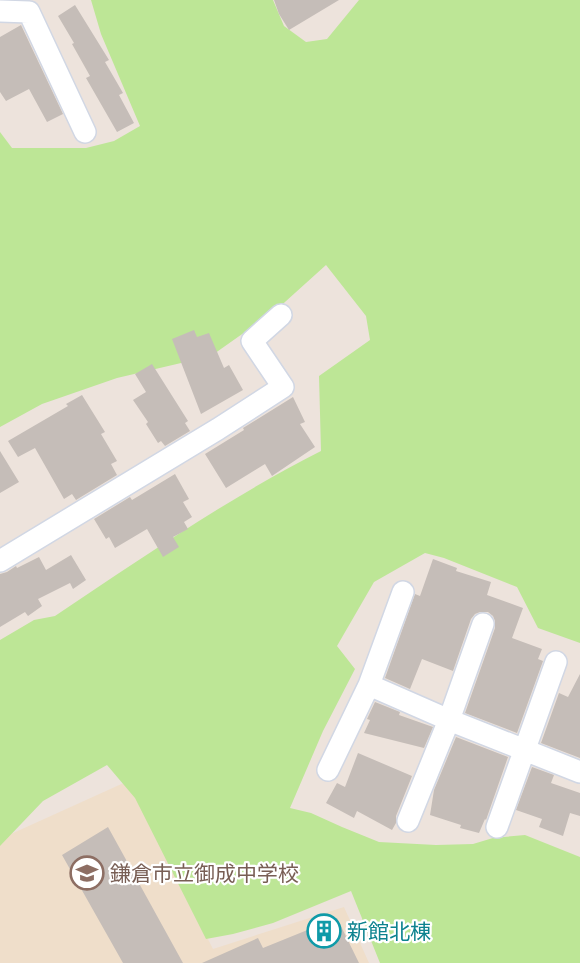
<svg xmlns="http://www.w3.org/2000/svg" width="580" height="963" viewBox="0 0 580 963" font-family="'Work Sans','Noto Sans JP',sans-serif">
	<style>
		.education { fill: #efdeca }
		.green { fill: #bde696 }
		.building { fill: #c5bdb8 }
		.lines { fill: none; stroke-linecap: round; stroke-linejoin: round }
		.minor-casing { stroke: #d1d7e4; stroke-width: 24 }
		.minor { stroke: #fff; stroke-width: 21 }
		.labels { text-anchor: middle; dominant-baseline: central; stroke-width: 4.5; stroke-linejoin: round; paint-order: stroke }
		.education-label { font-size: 21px; fill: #785e54; stroke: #fff; text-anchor: start }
		.culture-label { font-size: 21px; fill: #0d838f; stroke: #fff; text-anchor: start }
	</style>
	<rect width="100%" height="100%" fill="#ede3dc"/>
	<path class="education" d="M128,781L213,949L344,907L369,963H0V839Z"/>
	<path class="green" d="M91,0H273L284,26L306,42L327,39L359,0H580V643L538,628L517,587L444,558L425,553L374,582L337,646L355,669L323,731L290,808L311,813L342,827L379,842L436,845L473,844L493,838L525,835L580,857V963H380L351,891L273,923L233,934L206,939L135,798L107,765L43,801L0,846V640L34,620L55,616C142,558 228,498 321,451L319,376L370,340L366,316L326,265L275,311L211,356L117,378L42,404L0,427V132L12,148H86L114,141L140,126L101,34Z"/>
	<path class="building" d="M274,0H339L289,30L279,14Z
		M75,5L109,60L105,62L123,93L119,95L134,123L117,132L86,78L90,76L72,44L74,43L58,16Z
		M21,25L63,114L47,122L29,89L6,101L0,92V37Z
		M194,330L197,337L209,333L224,368L229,365L243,390L201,414L172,339Z
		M152,364L188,421L185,423L190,431L165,446L161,441L158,443L146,424L148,422L133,400L146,392L135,374Z
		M82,395L105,432L101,434L117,461L111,464L117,475L76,500L72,494L64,499L35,448L18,457L8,441L68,406L66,404Z
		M293,397L305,422L300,424L315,447L272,476L265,464L226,488L205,454L244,430L243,428Z
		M0,451L19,482L0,493Z
		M175,474L189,499L183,502L192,517L184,522L188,529L173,537L179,547L163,557L147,529L115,548L109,537L106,539L94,519L130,497L132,500Z
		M71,555L86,580L73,589L70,583L38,599L42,606L28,616L25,612L0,627V574L7,572L16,566L17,568L39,557L46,570Z
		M433,559L457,568L456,571L491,582L487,595L523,608L512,638L542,649L538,659L543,661L517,733L465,713L495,628V621L493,616L488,612H480L475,614L471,619L453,671L422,659L410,689L385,678L415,594L420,596Z
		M580,674V758L541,743L559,693L568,697Z
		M375,702L400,712L399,715L433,727L424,748L364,733L370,720L367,719Z
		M456,737L508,757L486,820L485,819L479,833L460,828L461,825L430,815L434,790Z
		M358,753L412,776L396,816V823L392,830L357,811L354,818L326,803L337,783L345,787Z
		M532,767L554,775L551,783L580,793V816L570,813L563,836L539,827L542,819L516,810Z
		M108,827L183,963H123L62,855Z
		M337,918L359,963H202L258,938L263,948Z"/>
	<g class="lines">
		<g class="minor-casing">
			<path id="minor" d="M0,11L29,12L85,132
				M0,561L218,429L283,387L252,341L281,315
				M369,685L449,720L580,772
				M328,770L369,685L403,592
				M408,821L449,720L483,624
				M497,827L556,662"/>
		</g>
		<use href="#minor" class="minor"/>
	</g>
	<defs>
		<g id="school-ring" transform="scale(1.725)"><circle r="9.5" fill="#fff" stroke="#8d6e63" stroke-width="1.5"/><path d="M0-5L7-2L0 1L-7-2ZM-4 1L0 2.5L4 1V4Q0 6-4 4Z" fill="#8d6e63"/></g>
		<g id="building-ring" transform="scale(1.725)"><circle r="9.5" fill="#fff" stroke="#0f9aa8" stroke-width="1.5"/><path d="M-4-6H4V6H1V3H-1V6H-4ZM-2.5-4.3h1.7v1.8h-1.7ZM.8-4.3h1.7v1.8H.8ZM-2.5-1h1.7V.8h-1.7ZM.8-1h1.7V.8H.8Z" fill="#0f9aa8"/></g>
	</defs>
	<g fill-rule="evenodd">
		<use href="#school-ring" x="87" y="873"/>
		<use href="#building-ring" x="324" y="931"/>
	</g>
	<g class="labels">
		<g class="education-label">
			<text x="110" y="873">鎌倉市立御成中学校</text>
		</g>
		<g class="culture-label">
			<text x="347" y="931">新館北棟</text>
		</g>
	</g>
</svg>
